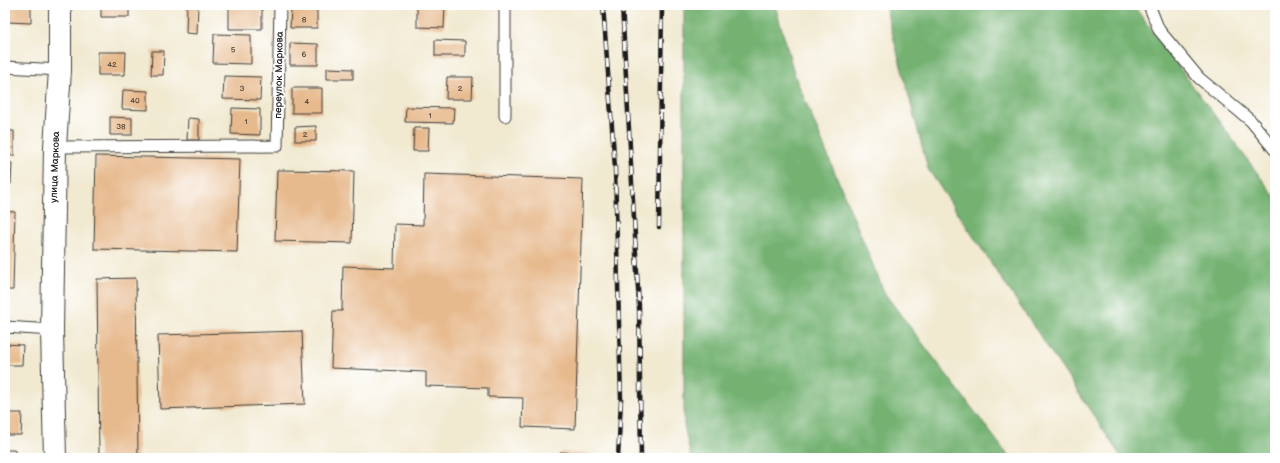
<svg xmlns="http://www.w3.org/2000/svg" width="1280" height="463" viewBox="0 0 1280 463" font-family="'Balsamiq Sans',sans-serif">
	<style>
		.forest { fill: #74b272; stroke: #486747 }
		.building { fill: #e7ba8e }
		.lines { fill: none; stroke-linecap: round; stroke-linejoin: round }
		.lane-casing { stroke: #3c3b37; stroke-width: 13 }
		.secondary-casing { stroke: #3c3b37; stroke-width: 24 }
		.lane { stroke: #fff; stroke-width: 11 }
		.secondary { stroke: #fff; stroke-width: 22 }
		.rail-casing { stroke: #1c1c1c; stroke-width: 4.5 }
		.rail { stroke: #fff; stroke-width: 3; stroke-dasharray: 9; stroke-linecap: butt }
		.labels { text-anchor: middle; dominant-baseline: central; stroke-width: 4; stroke-linejoin: round; paint-order: stroke }
		.number-label { font-size: 8px; fill: #4f4438 }
		.street-label { font-size: 10px; fill: #1c1c1c; stroke: #fff }
	</style>
	<rect width="100%" height="100%" fill="#fff"/>
	<filter id="ink" filterUnits="userSpaceOnUse"><feTurbulence type="fractalNoise" baseFrequency=".025" numOctaves="2"/><feDisplacementMap in="SourceGraphic" scale="8" xChannelSelector="R" yChannelSelector="G"/><feConvolveMatrix kernelMatrix="1 2 1 2 8 2 1 2 1" color-interpolation-filters="sRGB"/></filter>
	<filter id="wash" filterUnits="userSpaceOnUse"><feTurbulence type="fractalNoise" baseFrequency=".012" numOctaves="4" result="noise"/><feDisplacementMap in="SourceGraphic" scale="16" xChannelSelector="R" yChannelSelector="G"/><feGaussianBlur stdDeviation="0.9" result="paint"/><feColorMatrix in="noise" values="0 0 0 0 0 0 0 0 0 0 0 0 0 0 0 0 0 1.4 0 .05"/><feComposite in="paint" operator="in"/></filter>
	<g filter="url(#wash)">
		<rect width="100%" height="100%" fill="#f1e9d0"/>
		<path class="forest" d="M684,5H775L795,76L885,294L1010,458H691L684,425Z
			M885,5H1133L1275,197V458H1122L928,169Z"/>
		<g id="blocks">
			<path class="building" d="M7,5H31V23L7,22Z
				M101,5H129V17H101Z
				M187,5H198L197,34L186,33Z
				M229,5L262,6V29H229Z
				M417,5H445L444,28L417,27Z
				M291,10H317V28H290Z
				M214,34L251,35V64L213,63Z
				M435,40L465,41V56H435Z
				M290,43L318,44V65H290Z
				M152,51H164L163,75H151Z
				M98,52H126L125,75H98Z
				M327,68L353,69V79H327Z
				M224,76L261,77L260,100L223,99Z
				M447,77H473L472,99H446Z
				M292,88H322V113H292Z
				M123,90L148,91V110L122,109Z
				M406,107L454,108L453,123L405,122Z
				M232,108L260,109V135L231,134Z
				M110,117L132,118V135H110Z
				M188,118L199,119V140H187Z
				M316,126V141H295V127Z
				M414,128H429L428,151H413Z
				M5,131H14V156L5,155Z
				M96,156L240,159L237,252L94,249Z
				M5,163H12L11,184H5Z
				M277,170L354,171L352,243L275,241Z
				M424,174L583,179L575,429L522,427L523,398L488,397V388L426,386V372L331,368L333,311H342L343,266L394,268L395,224L423,225Z
				M5,211L15,212L13,290H5Z
				M136,278L138,458H99L97,279Z
				M302,331L305,404L160,409L158,335Z
				M5,344L23,345L22,365H5Z
				M5,413H22L21,435H5Z
				M5,450H15L14,458H5Z
				M560,452L591,454V458H559Z"/>
		</g>
	</g>
	<g filter="url(#ink)">
		<use href="#blocks" fill-opacity="0" stroke="#3c3b37" stroke-width="1"/>
		<g class="lines">
			<g class="lane-casing">
				<path id="lane" d="M1149,5L1159,30L1199,78L1251,121L1275,150
					M5,67L60,70
					M505,116V5
					M55,147L277,146L280,5
					M5,327L52,330"/>
			</g>
			<g class="secondary-casing">
				<path id="secondary" d="M55,458L52,330L55,147L60,70V5"/>
			</g>
			<use href="#lane" class="lane"/>
			<use href="#secondary" class="secondary"/>
			<g class="rail-casing">
				<path id="rail" d="M603,5L615,168L621,400L618,458
					M622,5L639,307L641,458
					M659,227L662,5"/>
			</g>
			<use href="#rail" class="rail"/>
		</g>
	</g>
	<g class="labels">
		<g class="number-label">
			<text x="304" y="19">8</text>
			<text x="233" y="49">5</text>
			<text x="304" y="54">6</text>
			<text x="112" y="64">42</text>
			<text x="242" y="88">3</text>
			<text x="460" y="88">2</text>
			<text x="135" y="100">40</text>
			<text x="307" y="101">4</text>
			<text x="430" y="115">1</text>
			<text x="246" y="121">1</text>
			<text x="121" y="126">38</text>
			<text x="305" y="134">2</text>
		</g>
		<g class="street-label">
			<text transform="translate(279 75) rotate(-89)">переулок Маркова</text>
			<text transform="translate(55 167) rotate(-88)">улица Маркова</text>
		</g>
	</g>
	<rect width="1280" height="463" fill="none" stroke="#fff" stroke-width="20"/>
</svg>
